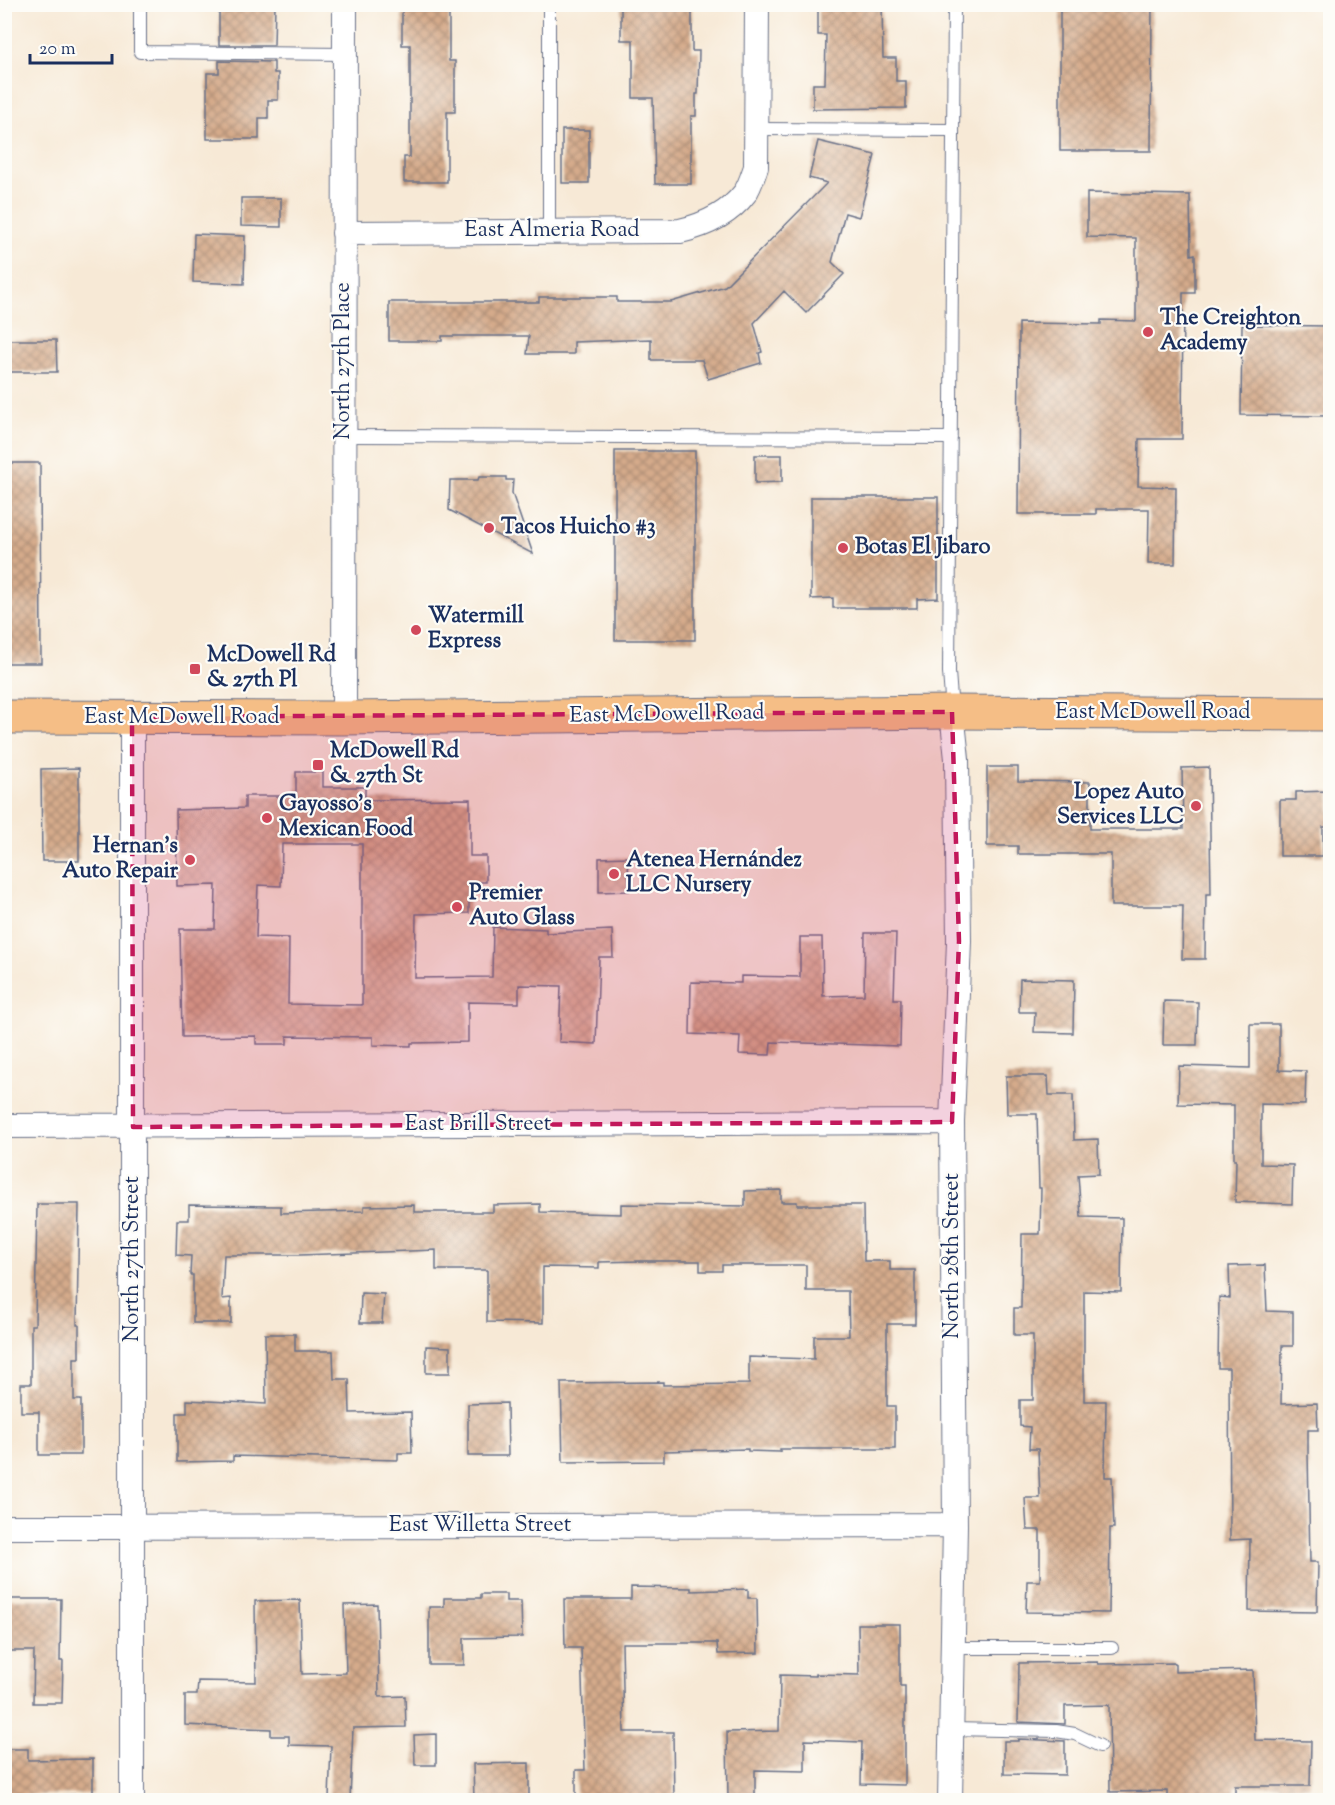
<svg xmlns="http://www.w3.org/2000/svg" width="1335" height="1805" viewBox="0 0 1335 1805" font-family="'Sorts Mill Goudy',serif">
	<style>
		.building { fill: url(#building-cross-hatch); fill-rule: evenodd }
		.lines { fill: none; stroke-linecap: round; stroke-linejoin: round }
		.lane-casing { stroke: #687088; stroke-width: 14 }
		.street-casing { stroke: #687088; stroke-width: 26 }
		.primary-casing { stroke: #687088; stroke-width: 35 }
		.lane { stroke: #fff; stroke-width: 12 }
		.street { stroke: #fff; stroke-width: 24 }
		.primary { stroke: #f5be86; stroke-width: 33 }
		.marked { fill: #c2185b; fill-opacity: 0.2; stroke: #c2185b; stroke-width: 4.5; stroke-dasharray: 12 8; stroke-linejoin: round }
		.poi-dot { fill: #d1495b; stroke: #fdfcf7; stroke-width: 2 }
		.labels { text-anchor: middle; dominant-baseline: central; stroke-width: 4.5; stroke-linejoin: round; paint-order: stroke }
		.street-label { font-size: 22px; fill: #1b2f5e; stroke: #fdfcf7 }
		.poi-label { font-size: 22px; font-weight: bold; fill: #1b2f5e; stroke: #fdfcf7; text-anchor: start }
	</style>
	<defs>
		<pattern id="building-cross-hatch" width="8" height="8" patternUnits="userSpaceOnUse" patternTransform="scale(1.5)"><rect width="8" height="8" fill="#d5ab8b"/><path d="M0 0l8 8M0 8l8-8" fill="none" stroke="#ac8c75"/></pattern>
	</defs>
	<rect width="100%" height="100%" fill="#fdfcf7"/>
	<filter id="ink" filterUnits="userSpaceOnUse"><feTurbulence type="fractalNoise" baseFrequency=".0167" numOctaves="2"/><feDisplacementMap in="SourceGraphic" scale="12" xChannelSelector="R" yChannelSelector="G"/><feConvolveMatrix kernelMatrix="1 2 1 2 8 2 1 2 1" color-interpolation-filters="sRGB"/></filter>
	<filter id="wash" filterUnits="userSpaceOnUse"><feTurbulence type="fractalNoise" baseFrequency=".008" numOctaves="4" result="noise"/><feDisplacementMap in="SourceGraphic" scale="24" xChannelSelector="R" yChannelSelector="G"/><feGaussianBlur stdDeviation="1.35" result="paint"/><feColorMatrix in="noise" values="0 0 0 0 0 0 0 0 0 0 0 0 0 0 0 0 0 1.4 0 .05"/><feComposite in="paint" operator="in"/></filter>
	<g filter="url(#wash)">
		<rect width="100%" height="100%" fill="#f7e9d6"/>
		<g id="blocks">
			<path class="building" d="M219,4H275L274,45H219Z
				M410,4H449V61H455V112H447V182H404V157H410V45H402V6H410Z
				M621,4H692V51H699L698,94H696V116H691V184H655L653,98H633V40H621Z
				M826,4H882L883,58H896V81H906V108L813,109V84H825L826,35H818V7H826Z
				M1060,4H1152L1151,151H1060Z
				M219,61L274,62V73H278V100H268V118H259V139H207V73H219Z
				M562,130H589V183H562Z
				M818,141L875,155L859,217L845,213L832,262L844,274L806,313L784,291L754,323L762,352L759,353L761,363L708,379L702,360H651V339L574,342V354H527L529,336H442V341H389V302H539V297H617V302H671L725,286L827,183L809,178Z
				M1087,193L1190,195L1191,255L1195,254V293H1183L1182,439H1139L1138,486L1176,487L1175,564H1148L1149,509H1096V514H1018L1019,323L1101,324V320L1136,321V238L1087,237Z
				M241,198H281V227L241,226Z
				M194,234L245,236L244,284L193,282Z
				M1242,325L1330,326V416L1241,415Z
				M4,340H56L57,372H4Z
				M615,451H695V640H615Z
				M755,455H782V482L755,483Z
				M4,463H40L41,663H4Z
				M479,477H506V480H513L512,493L533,554L449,510L450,480H478Z
				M811,497H938V598L917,599V608H833V598L811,599Z
				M987,767H1018V781L1090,782V829H1183L1182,768L1209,767L1211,894H1206L1205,959H1182L1183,906H1111V854H1018V846H987Z
				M79,768V861H42L41,769Z
				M296,772H323V787H365V800L470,799V856H486V882H469V913L416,914L415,978L492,977L493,927L546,929V933L612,930L613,957H599L596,1044L559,1042L561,986L519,985V1003L468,1002V1042L411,1043V1046L373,1045V1037L287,1036V1044H256V1036L182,1037L180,929H215L216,885L177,886L176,810L245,808V796H296ZM282,844H362V1005L288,1004L289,938L256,937L258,885L281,886Z
				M1330,791V827H1323V856H1280V800H1296V792Z
				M628,857L629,891L599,892V858Z
				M865,933H896L894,999H901L900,1046L771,1042L770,1055L739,1054L740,1036L690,1034L691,982L741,983V976L800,977V937H822L823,996L864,995Z
				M1020,979L1074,980L1073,1033L1034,1032L1035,1012H1019Z
				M1164,1001L1198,1002L1197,1045H1163Z
				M1250,1024H1279V1070L1306,1071L1305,1105L1261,1104V1164L1293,1165L1292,1204L1235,1202L1236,1160H1234V1105L1178,1104L1179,1066L1250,1068Z
				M1006,1076H1048L1049,1095H1073L1074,1140L1098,1139L1099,1174L1078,1175L1081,1217L1122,1218L1121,1292L1084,1291V1401H1106L1105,1477H1112L1114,1528H1110L1109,1613L1026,1612L1027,1581H1040V1530H1027L1025,1498H1040L1038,1449H1029L1030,1427L1020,1426V1400H1033V1335H1014V1308H1021L1022,1234H1040L1041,1188H1039L1037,1114H1007Z
				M781,1190V1202H797V1205H863L864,1261H890V1270H915V1324H887V1406H895V1449H780V1452L748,1451V1449L664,1451V1461L563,1462L561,1383L663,1382V1385L749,1384V1357L814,1359V1336H849L848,1291H806V1265H722V1271H700V1261H641L599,1262V1268L543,1267V1323L487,1322V1270H436V1250L300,1255H224L222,1299L231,1298V1323H193V1275H190L191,1256L176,1255L177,1220H189V1205L281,1206V1213L364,1211V1206L414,1205V1212H493V1205L540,1204V1212L621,1214V1204L745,1206V1191Z
				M37,1204H79L77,1325H79V1358H74V1400H81V1455H39V1412H21V1384H31V1325H35Z
				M1265,1265L1267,1311L1293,1312V1346H1282L1281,1404L1317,1403L1318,1430H1308V1452L1310,1562H1318L1317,1612L1249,1611L1250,1539L1230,1540L1229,1368H1218L1219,1297L1230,1298L1229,1266Z
				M361,1293L384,1294L382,1323H360Z
				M265,1334H295V1351H333L334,1379H349L350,1413L411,1412L412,1453H398V1460L233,1456V1461L177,1462V1413H187V1400L266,1404Z
				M426,1346L450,1347V1373H426Z
				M507,1403L508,1456H468V1404Z
				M631,1587L691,1588V1591L748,1589V1598H757L758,1653L718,1654L717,1643H622L624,1732H673L674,1800H576V1770H585L581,1648H565L564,1599H631Z
				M481,1594H506V1601H521L522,1637L464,1638V1665H429V1607H444V1598H481Z
				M7,1599H61L60,1661H63L62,1703H33L34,1651H7Z
				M300,1600L302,1674L346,1673L344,1605L377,1604L379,1697L405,1696L406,1727L353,1728L350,1800L329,1799L331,1746L289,1745V1736H271V1729L185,1725V1695H197L198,1681L256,1682L255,1601Z
				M858,1624H900V1686H905V1785L861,1784L862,1742L805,1740V1771L755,1770V1800H728L727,1732L779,1731L780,1675L816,1676V1674L859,1675Z
				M1098,1662V1664L1175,1663V1672L1253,1670L1255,1740L1311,1741L1310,1786H1235V1800H1167V1791L1110,1792L1109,1705L1065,1706V1724L1018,1722L1019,1663Z
				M436,1734V1765H415L414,1735Z
				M1018,1739L1065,1741V1775L1004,1774V1741H1018Z
				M4,1749H28V1760L93,1759V1794L4,1796Z
				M529,1763V1800H474L473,1764Z"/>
		</g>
	</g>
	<g filter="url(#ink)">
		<use href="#blocks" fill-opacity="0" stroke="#687088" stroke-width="1.5"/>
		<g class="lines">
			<g class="lane-casing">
				<path id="lane" d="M140,4V52L345,54
					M549,4V231
					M757,129L953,130
					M344,436L951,438
					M952,711L949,672L954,4
					M953,1648H1112
					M951,1729L1056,1731L1075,1734L1100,1746"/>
			</g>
			<g class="street-casing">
				<path id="street" d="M344,233L680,231C706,225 729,214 745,193C750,186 753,175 756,167L757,4
					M132,717V1800
					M344,718L345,4
					M4,1126L952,1122
					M4,1527L955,1525
					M950,1800L955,1525L952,1122L959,941L957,759L952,712"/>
			</g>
			<g class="primary-casing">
				<path id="primary" d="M4,717L344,718L952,712L1330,714"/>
			</g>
			<use href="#lane" class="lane"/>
			<use href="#street" class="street"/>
			<use href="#primary" class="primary"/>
		</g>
	</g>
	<path class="marked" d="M952,712L959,941L952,1122L133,1127L132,717Z"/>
	<g class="poi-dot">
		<circle cx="1148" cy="332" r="6"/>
		<circle cx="489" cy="528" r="6"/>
		<circle cx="843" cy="548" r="6"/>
		<circle cx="416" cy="630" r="6"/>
		<rect x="189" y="663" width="12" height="12" rx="3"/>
		<rect x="312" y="759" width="12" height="12" rx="3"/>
		<circle cx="1196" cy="806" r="6"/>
		<circle cx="267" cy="818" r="6"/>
		<circle cx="190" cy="860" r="6"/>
		<circle cx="614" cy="874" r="6"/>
		<circle cx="457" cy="907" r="6"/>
	</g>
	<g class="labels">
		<g class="street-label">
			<text x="552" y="231">East Almeria Road</text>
			<text transform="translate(344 361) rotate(-90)">North 27th Place</text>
			<text x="1153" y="713">East McDowell Road</text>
			<text transform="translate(667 715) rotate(-1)">East McDowell Road</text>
			<text x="182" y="718">East McDowell Road</text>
			<text x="478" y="1125">East Brill Street</text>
			<text transform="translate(953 1256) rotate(-90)">North 28th Street</text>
			<text transform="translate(133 1259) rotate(-90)">North 27th Street</text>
			<text x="480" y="1526">East Willetta Street</text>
		</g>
		<g class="poi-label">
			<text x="1160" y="319">The Creighton<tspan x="1160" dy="25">Academy</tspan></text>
			<text x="501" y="528">Tacos Huicho #3</text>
			<text x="855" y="548">Botas El Jibaro</text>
			<text x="428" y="617">Watermill<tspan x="428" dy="25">Express</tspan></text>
			<text x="207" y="656">McDowell Rd<tspan x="207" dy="25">&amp; 27th Pl</tspan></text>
			<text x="330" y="752">McDowell Rd<tspan x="330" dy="25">&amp; 27th St</tspan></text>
			<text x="1184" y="793" text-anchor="end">Lopez Auto<tspan x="1184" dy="25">Services LLC</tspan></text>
			<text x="279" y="805">Gayosso's<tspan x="279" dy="25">Mexican Food</tspan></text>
			<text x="178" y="847" text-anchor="end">Hernan's<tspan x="178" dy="25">Auto Repair</tspan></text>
			<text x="626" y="861">Atenea Hernández<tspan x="626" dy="25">LLC Nursery</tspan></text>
			<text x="469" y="894">Premier<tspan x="469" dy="25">Auto Glass</tspan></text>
		</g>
	</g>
	<rect width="1335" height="1805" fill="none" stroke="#fdfcf7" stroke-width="24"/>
	<path d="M30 54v9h82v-9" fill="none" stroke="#1b2f5e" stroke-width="3"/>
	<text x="39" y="54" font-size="18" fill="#1b2f5e" stroke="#fdfcf7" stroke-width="4.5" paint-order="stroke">20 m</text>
</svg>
